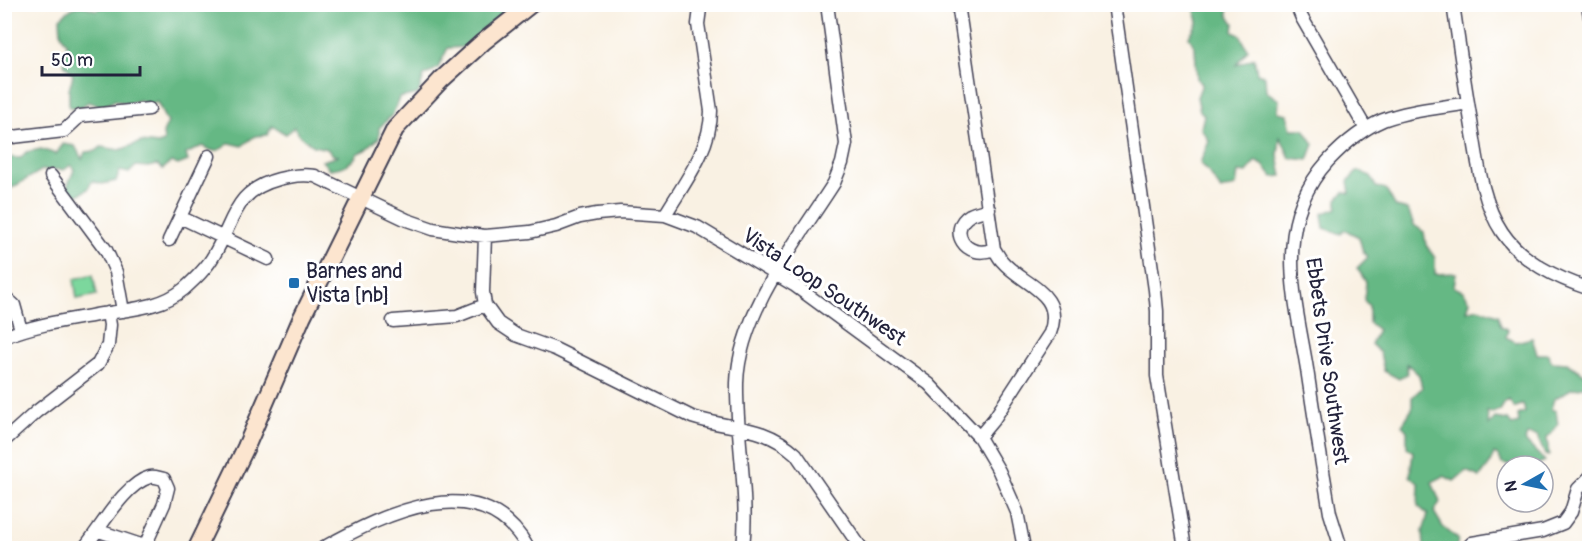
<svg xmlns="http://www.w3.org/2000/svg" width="1594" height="553" viewBox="0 0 1594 553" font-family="Pangolin,sans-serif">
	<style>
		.green { fill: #7cd79d; stroke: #4f7c6c; stroke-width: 1.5 }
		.forest { fill: #65b884; stroke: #446d60; stroke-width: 1.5; fill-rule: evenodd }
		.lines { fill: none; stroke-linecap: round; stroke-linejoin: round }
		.street-casing { stroke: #424154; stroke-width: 15 }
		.secondary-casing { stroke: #424154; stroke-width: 20 }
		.street { stroke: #fff; stroke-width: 12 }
		.secondary { stroke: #fce5cf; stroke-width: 16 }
		.poi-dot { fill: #1f6fb2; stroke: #fff; stroke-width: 2 }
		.labels { text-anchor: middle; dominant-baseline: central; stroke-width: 6; stroke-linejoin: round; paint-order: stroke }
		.poi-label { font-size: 21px; fill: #22223b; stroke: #fff; text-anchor: start }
		.street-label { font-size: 21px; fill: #22223b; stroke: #fff }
	</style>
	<rect width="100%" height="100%" fill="#fff"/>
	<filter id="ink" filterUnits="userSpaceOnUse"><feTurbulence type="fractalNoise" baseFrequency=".0167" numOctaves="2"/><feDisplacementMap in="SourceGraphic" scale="12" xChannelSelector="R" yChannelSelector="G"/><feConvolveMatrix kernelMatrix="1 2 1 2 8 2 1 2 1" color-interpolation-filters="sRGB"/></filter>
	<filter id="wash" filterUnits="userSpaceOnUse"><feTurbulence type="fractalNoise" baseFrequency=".008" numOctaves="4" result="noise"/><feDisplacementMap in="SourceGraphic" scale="24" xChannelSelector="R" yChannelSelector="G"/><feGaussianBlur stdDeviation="1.35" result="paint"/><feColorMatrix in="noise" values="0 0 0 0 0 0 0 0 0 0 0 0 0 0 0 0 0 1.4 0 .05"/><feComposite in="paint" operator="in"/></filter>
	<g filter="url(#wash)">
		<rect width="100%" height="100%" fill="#f9f1e3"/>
		<path class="green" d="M90,275H93L97,295L77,299L74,279Z"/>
		<path class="forest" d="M121,4L515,5L505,10L497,23L483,29L477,43L466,47L448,48L438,68L424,76L418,94L399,98L393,114L379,128V138L366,150L358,153C351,165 342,168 329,169L322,161L339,156L333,155L327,149L314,146L300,136L294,127L286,134L272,126L267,135L255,136L242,146L230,143C217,152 216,154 202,146L186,154L188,161L178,165L171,162L163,169L157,165L148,167L136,166L129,173L120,171L116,181L102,184L92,181L88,189L76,196L66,189L74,170L71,165L64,170C56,167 50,172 42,170L5,192L4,157L21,158L26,152L41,149L56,154L63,144L75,146L82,159L85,152L96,151L101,147L120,150L141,142L158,144L164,142L163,133L168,122C163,118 161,108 157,102L150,105L139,100L128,104L115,100L103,107L88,102L80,108L69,107V90L73,75L64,64L67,44L61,34L60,18C73,6 78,2 96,10C104,5 113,8 121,4Z
			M1193,5H1228V15L1234,23L1233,32L1240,35L1248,50L1236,65L1254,58L1257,73L1265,76L1266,91L1279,100L1278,112L1287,114L1291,129H1304L1314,144L1308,160L1290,158L1280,136L1278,156L1282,176L1273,177L1263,165L1255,161L1247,173L1238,172L1236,186L1221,190L1207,170L1200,163L1209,141L1201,128L1204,115L1200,111L1197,97L1202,84L1197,79L1195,48L1189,37L1198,21Z
			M1358,171L1371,176L1376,187L1386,189L1396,207L1408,210L1414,225L1424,232L1426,245L1435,258V274L1456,273L1454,287L1463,291L1470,301L1467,311L1478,308L1498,315L1501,326L1508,330L1506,337L1516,342L1532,338L1537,354H1548L1552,362L1567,363L1589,377V386L1571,389L1554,399L1551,409L1556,411L1558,425L1547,438L1549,456L1545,455L1537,436L1527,435L1525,441L1545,461C1532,468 1516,467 1502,464L1499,456L1494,454L1489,465L1480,477L1466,471L1454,481L1444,476L1432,482L1440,502L1434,512L1443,527L1458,539L1456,548H1424L1423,531L1428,515L1418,506L1419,484L1410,476L1413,452L1407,447V431L1402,425L1412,409V397L1422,388L1419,375L1407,364V374L1399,379L1384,371L1380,353L1371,344L1378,330L1369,323V306L1364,300L1366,282L1357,268L1368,257L1363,252L1359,237L1345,230L1341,234L1324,228L1322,214L1337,208V199L1344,192L1350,193L1348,181ZM1509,400L1514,408L1523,404L1525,412L1518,415L1519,423L1512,425L1508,420L1495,418L1489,425L1487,412L1493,413L1501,410L1503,403Z"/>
	</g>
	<g filter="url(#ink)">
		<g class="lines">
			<g class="street-casing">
				<path id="street" d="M958,4L994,249C997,253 999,258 1002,261C1022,285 1065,292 1050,333L994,419L979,437
					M1114,4L1155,290L1157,311V376L1185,548
					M1296,4L1302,18L1366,129
					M1453,4C1459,45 1465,86 1472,127C1478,163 1482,202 1502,232C1522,262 1557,278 1590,289
					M1588,4L1590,17
					M4,138L64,131L80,116L149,109
					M51,176L106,250L116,272L123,311
					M989,209C983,211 976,212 970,215C947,229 965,261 994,249
					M665,215C684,183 711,149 711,111L698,24L700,9L703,4
					M180,217L268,259
					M485,236L483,292L485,305L498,323L516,335L555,349L692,417C732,430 763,424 796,454L861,548
					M169,240L209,156
					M4,296L14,305L21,330
					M393,321L457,316L485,305
					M4,337C36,324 69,320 102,314C131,309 161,308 184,289C195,279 207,268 214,255C235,220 233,191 279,179C292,176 302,174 315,176L407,220L433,229L459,233L485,236L530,232L556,226L580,217L597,214L620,212L665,215L697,227L794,285L929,384L979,437L999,471L1017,512L1024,548
					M4,441L36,412L98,364L108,345L110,325L108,313
					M99,531L150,548
					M84,548C101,528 124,484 150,477C154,476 159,478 164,479L168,488L164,504L144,548
					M323,548C384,514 482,465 528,548
					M743,548C749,493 736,439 737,383C739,313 797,241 834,183L842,163L846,144L827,4
					M1341,548L1330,513C1322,465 1314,417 1307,369C1295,296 1272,223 1328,161C1344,144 1362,129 1383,120C1409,110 1440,108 1468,103
					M1467,548L1472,543L1543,531L1563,523L1571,512L1578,489L1590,477"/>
			</g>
			<g class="secondary-casing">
				<path id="secondary" d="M197,548L246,447L302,317L395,129L441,80L483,42L531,4"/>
			</g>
			<use href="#street" class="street"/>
			<use href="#secondary" class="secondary"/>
		</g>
	</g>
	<rect class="poi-dot" x="288" y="277" width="12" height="12" rx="3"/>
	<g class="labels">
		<g class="poi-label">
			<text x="306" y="271">Barnes and<tspan x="306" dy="24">Vista [nb]</tspan></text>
		</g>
		<g class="street-label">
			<text transform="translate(824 287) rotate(34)">Vista Loop Southwest</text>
			<text transform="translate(1327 361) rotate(82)">Ebbets Drive Southwest</text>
		</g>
	</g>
	<rect width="1594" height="553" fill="none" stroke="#fff" stroke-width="24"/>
	<g transform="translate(1525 484) rotate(261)"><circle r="28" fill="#ffffff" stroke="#a7a7b1" stroke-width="1.5"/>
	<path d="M0-4.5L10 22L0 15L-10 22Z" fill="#1f6fb2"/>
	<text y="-9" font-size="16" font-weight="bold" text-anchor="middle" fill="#22223b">N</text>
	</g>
	<path d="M42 66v9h98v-9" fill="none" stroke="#22223b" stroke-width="3"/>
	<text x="51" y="66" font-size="18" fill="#22223b" stroke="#ffffff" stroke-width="4.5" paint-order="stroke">50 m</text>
</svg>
